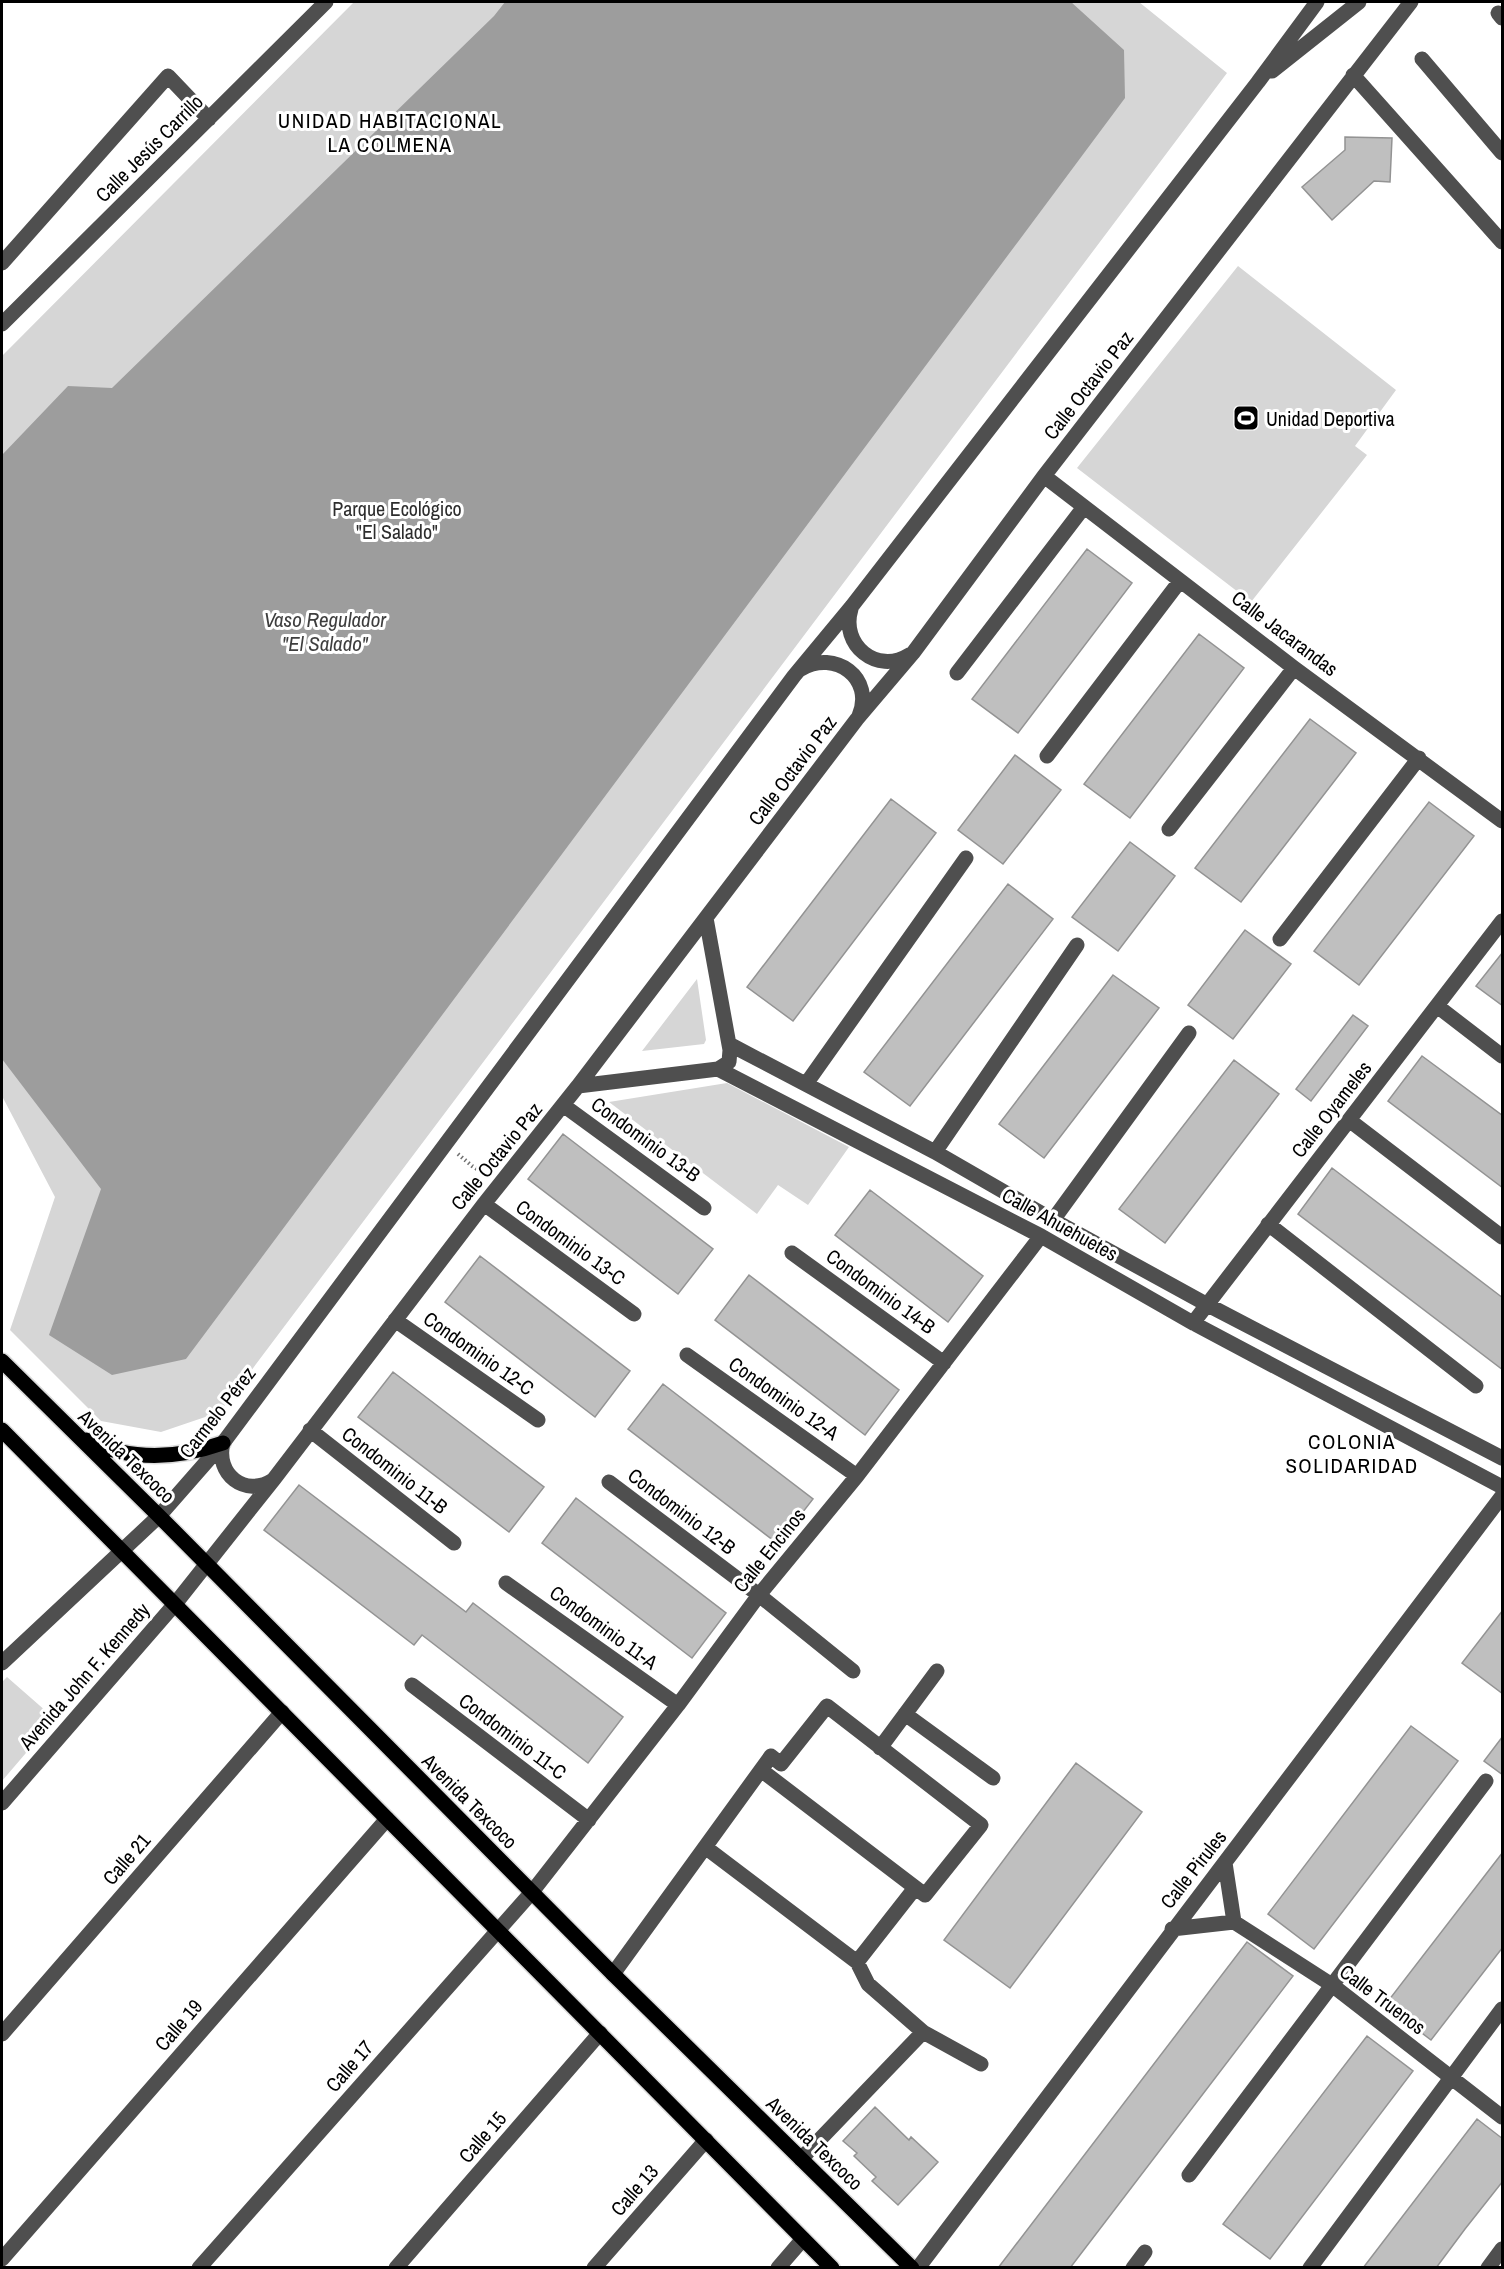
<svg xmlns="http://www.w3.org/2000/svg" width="1504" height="2269" viewBox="0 0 1504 2269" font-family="'Archivo Narrow',sans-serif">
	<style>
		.green { fill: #d6d6d6 }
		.water { fill: #9d9d9d }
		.building { fill: #bfbfbf; stroke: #939393; stroke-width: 1.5 }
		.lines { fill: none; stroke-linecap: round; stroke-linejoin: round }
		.major-casing { stroke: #dbdbdb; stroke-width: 18 }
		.path { stroke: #717171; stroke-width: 4; stroke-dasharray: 1.5 3; stroke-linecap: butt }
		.minor { stroke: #4f4f4f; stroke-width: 15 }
		.major { stroke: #000; stroke-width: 15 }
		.labels { text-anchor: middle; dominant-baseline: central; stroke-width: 6; stroke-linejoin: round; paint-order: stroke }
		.street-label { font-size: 20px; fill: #000; stroke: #fff }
		.poi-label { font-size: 20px; fill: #000; stroke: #fff; text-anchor: start }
		.park-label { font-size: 20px; fill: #2d2d2d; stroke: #fff }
		.neighbourhood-label { font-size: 21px; letter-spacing: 1.5px; fill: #000; stroke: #fff }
		.water-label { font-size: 21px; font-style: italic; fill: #3e3e3e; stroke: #fff }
	</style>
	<rect width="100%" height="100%" fill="#fff"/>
	<path class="green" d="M354,2H1139L1227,73L220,1412L161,1432L101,1421L10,1330L55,1197L2,1096V356Z
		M1238,266L1396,390L1355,446L1367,455L1251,602L1077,468Z
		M697,979L706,1040L704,1044L642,1051Z
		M727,1083L849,1147L808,1205L778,1185L757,1214L609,1102Z
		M7,1677L55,1719L2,1781V1682Z"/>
	<path class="water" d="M505,2H1071L1124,50L1125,98L186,1359L112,1375L49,1335L101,1189L2,1059V455L68,386L112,388L494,16Z"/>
	<path class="building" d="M1345,137L1392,138L1390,182L1374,181L1332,220L1302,187L1345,150Z
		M1087,549L1132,583L1018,733L972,699Z
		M1199,634L1244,668L1130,818L1084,784Z
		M1310,719L1356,753L1241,902L1195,868Z
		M1015,755L1061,790L1003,864L958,830Z
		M891,799L936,833L793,1021L747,987Z
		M1429,802L1474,836L1359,985L1314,951Z
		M1130,842L1175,876L1118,951L1072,917Z
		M1008,884L1053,919L910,1106L864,1072Z
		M1245,930L1291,964L1233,1039L1188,1005Z
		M1503,952V1006L1476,986Z
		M1113,975L1159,1008L1044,1158L999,1124Z
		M1353,1015L1368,1026L1311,1101L1296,1089Z
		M1422,1056L1503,1116V1188L1388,1101Z
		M1234,1060L1279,1094L1165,1243L1119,1209Z
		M563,1134L713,1249L678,1294L528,1179Z
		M1332,1168L1503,1298V1370L1298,1214Z
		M870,1190L983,1276L948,1322L835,1235Z
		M480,1256L630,1371L595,1417L445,1302Z
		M749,1275L899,1390L865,1435L715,1320Z
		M393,1372L544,1487L509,1532L358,1417Z
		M663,1384L813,1499L778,1544L628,1429Z
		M299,1485L466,1612L473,1603L623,1717L588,1763L422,1635L414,1645L264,1530Z
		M576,1498L726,1613L692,1658L542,1543Z
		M1503,1610V1694L1462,1663Z
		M1411,1726L1458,1761L1314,1949L1268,1914Z
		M1503,1736V1775L1484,1761Z
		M1076,1763L1142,1812L1010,1988L944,1940Z
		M1503,1852V1947L1431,2040L1385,2005Z
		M1247,1942L1293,1976L1264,2014L1070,2268H998Z
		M1367,2036L1413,2071L1270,2259L1223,2224Z
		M875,2107L909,2140L911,2137L938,2162L898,2205L872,2181L876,2177L854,2156L857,2153L843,2141Z
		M1477,2119L1503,2139V2181L1465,2229L1436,2268H1363Z"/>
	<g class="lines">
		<g class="major-casing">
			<path id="major" d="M2,1361L159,1516L613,1974L912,2268
				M2,1430L832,2268
				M86,1440C130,1461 177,1459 223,1443"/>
		</g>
		<path class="path" d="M458,1154L472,1166L488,1176"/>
		<path class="minor" d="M1498,13L1502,18
			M1422,59L1502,153
			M1272,71L1359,2
			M1353,75L1502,242
			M2,263L168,76L209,119
			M2,324L326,2
			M1044,476L1294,668L1502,821
			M851,609C840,645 877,675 909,655
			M801,669C835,649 875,678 859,716
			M957,673L1084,507
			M1047,756L1180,581
			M1169,829L1294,668
			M706,918L730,1050L729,1062L718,1069
			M1280,939L1419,758
			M1437,1006L1502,1056
			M729,1044L935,1152L1053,1220L1206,1304L1502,1458
			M806,1084L966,858
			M578,1086L718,1069L1041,1236L1193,1323L1502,1487
			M563,1105L704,1208
			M1349,1120L1502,1237
			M935,1152L1077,945
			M484,1204L634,1314
			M1053,1220L1189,1033
			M1268,1224L1476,1386
			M792,1253L944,1363
			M395,1320L538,1420
			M1193,1323L1502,921
			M687,1355L857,1476
			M310,1430L454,1543
			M223,1443C215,1474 245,1498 273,1480
			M609,1482L759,1595L853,1671
			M506,1583L678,1705
			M2,1663L159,1516L223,1443L794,676L852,606L1258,82L1317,2
			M412,1685L589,1820
			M905,1714L993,1778
			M880,1748L937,1671
			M2,1803L175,1604L274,1479L484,1204L578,1086L857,719L913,653L1044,476L1411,2
			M705,1847L857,1962L868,1984L923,2032L801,2159
			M1225,1863L1234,1922
			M1172,1929L1234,1922L1332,1985L1502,2117
			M857,1962L915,1888
			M613,1974L771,1756L781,1764L827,1706L981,1825L925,1895L761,1770
			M923,2032L981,2064
			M2,2034L282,1712
			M1189,2175L1486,1781
			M2,2259L387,1819
			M199,2268L532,1892L678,1705L759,1595L857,1476L1041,1236
			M396,2268L600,2033
			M594,2268L706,2140
			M778,2268L803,2239
			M918,2268L1502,1496
			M1133,2268L1145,2252
			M1310,2268L1502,2009
			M1488,2268L1502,2249"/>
		<use href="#major" class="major"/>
	</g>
	<defs>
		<g id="stadium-square" transform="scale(1.35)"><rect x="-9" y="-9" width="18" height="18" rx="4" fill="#000" stroke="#fff"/><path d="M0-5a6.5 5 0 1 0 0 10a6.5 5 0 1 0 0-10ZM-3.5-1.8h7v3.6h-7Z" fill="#fff"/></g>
	</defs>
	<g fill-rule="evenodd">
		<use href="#stadium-square" x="1246" y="418"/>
	</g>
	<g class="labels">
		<g class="street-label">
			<text transform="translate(149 148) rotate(-45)">Calle Jesús Carrillo</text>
			<text transform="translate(1088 385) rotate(-52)">Calle Octavio Paz</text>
			<text transform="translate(1285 633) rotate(37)">Calle Jacarandas</text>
			<text transform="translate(792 770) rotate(-53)">Calle Octavio Paz</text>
			<text transform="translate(1331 1109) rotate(-52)">Calle Oyameles</text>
			<text transform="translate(646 1139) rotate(36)">Condominio 13-B</text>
			<text transform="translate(496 1156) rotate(-51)">Calle Octavio Paz</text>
			<text transform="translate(1060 1224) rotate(29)">Calle Ahuehuetes</text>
			<text transform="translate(571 1242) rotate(36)">Condominio 13-C</text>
			<text transform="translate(881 1291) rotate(36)">Condominio 14-B</text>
			<text transform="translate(479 1353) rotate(35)">Condominio 12-C</text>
			<text transform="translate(784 1398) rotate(35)">Condominio 12-A</text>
			<text transform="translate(217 1412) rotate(-52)">Carmelo Pérez</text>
			<text transform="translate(127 1456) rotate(44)">Avenida Texcoco</text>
			<text transform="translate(395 1470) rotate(38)">Condominio 11-B</text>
			<text transform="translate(682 1511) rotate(37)">Condominio 12-B</text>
			<text transform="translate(769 1550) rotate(-51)">Calle Encinos</text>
			<text transform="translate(604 1627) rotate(36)">Condominio 11-A</text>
			<text transform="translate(84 1676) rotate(-49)">Avenida John F. Kennedy</text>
			<text transform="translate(513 1736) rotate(37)">Condominio 11-C</text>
			<text transform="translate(470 1801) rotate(45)">Avenida Texcoco</text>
			<text transform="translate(126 1859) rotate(-49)">Calle 21</text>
			<text transform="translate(1193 1869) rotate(-52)">Calle Pirules</text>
			<text transform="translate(1383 1999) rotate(37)">Calle Truenos</text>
			<text transform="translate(178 2025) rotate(-49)">Calle 19</text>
			<text transform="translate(349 2066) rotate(-49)">Calle 17</text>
			<text transform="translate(482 2137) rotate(-49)">Calle 15</text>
			<text transform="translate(815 2143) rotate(44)">Avenida Texcoco</text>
			<text transform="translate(634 2190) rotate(-49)">Calle 13</text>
		</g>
		<g class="poi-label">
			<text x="1266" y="418">Unidad Deportiva</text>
		</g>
		<g class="park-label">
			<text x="397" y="508">Parque Ecológico<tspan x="397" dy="23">"El Salado"</tspan></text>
		</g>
		<g class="neighbourhood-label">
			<text x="390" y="120">UNIDAD HABITACIONAL<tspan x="390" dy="24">LA COLMENA</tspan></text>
			<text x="1352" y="1441">COLONIA<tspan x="1352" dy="24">SOLIDARIDAD</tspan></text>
		</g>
		<g class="water-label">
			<text x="325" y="619">Vaso Regulador<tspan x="325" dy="24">"El Salado"</tspan></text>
		</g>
	</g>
	<rect width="1504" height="2269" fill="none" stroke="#000000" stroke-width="6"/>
</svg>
